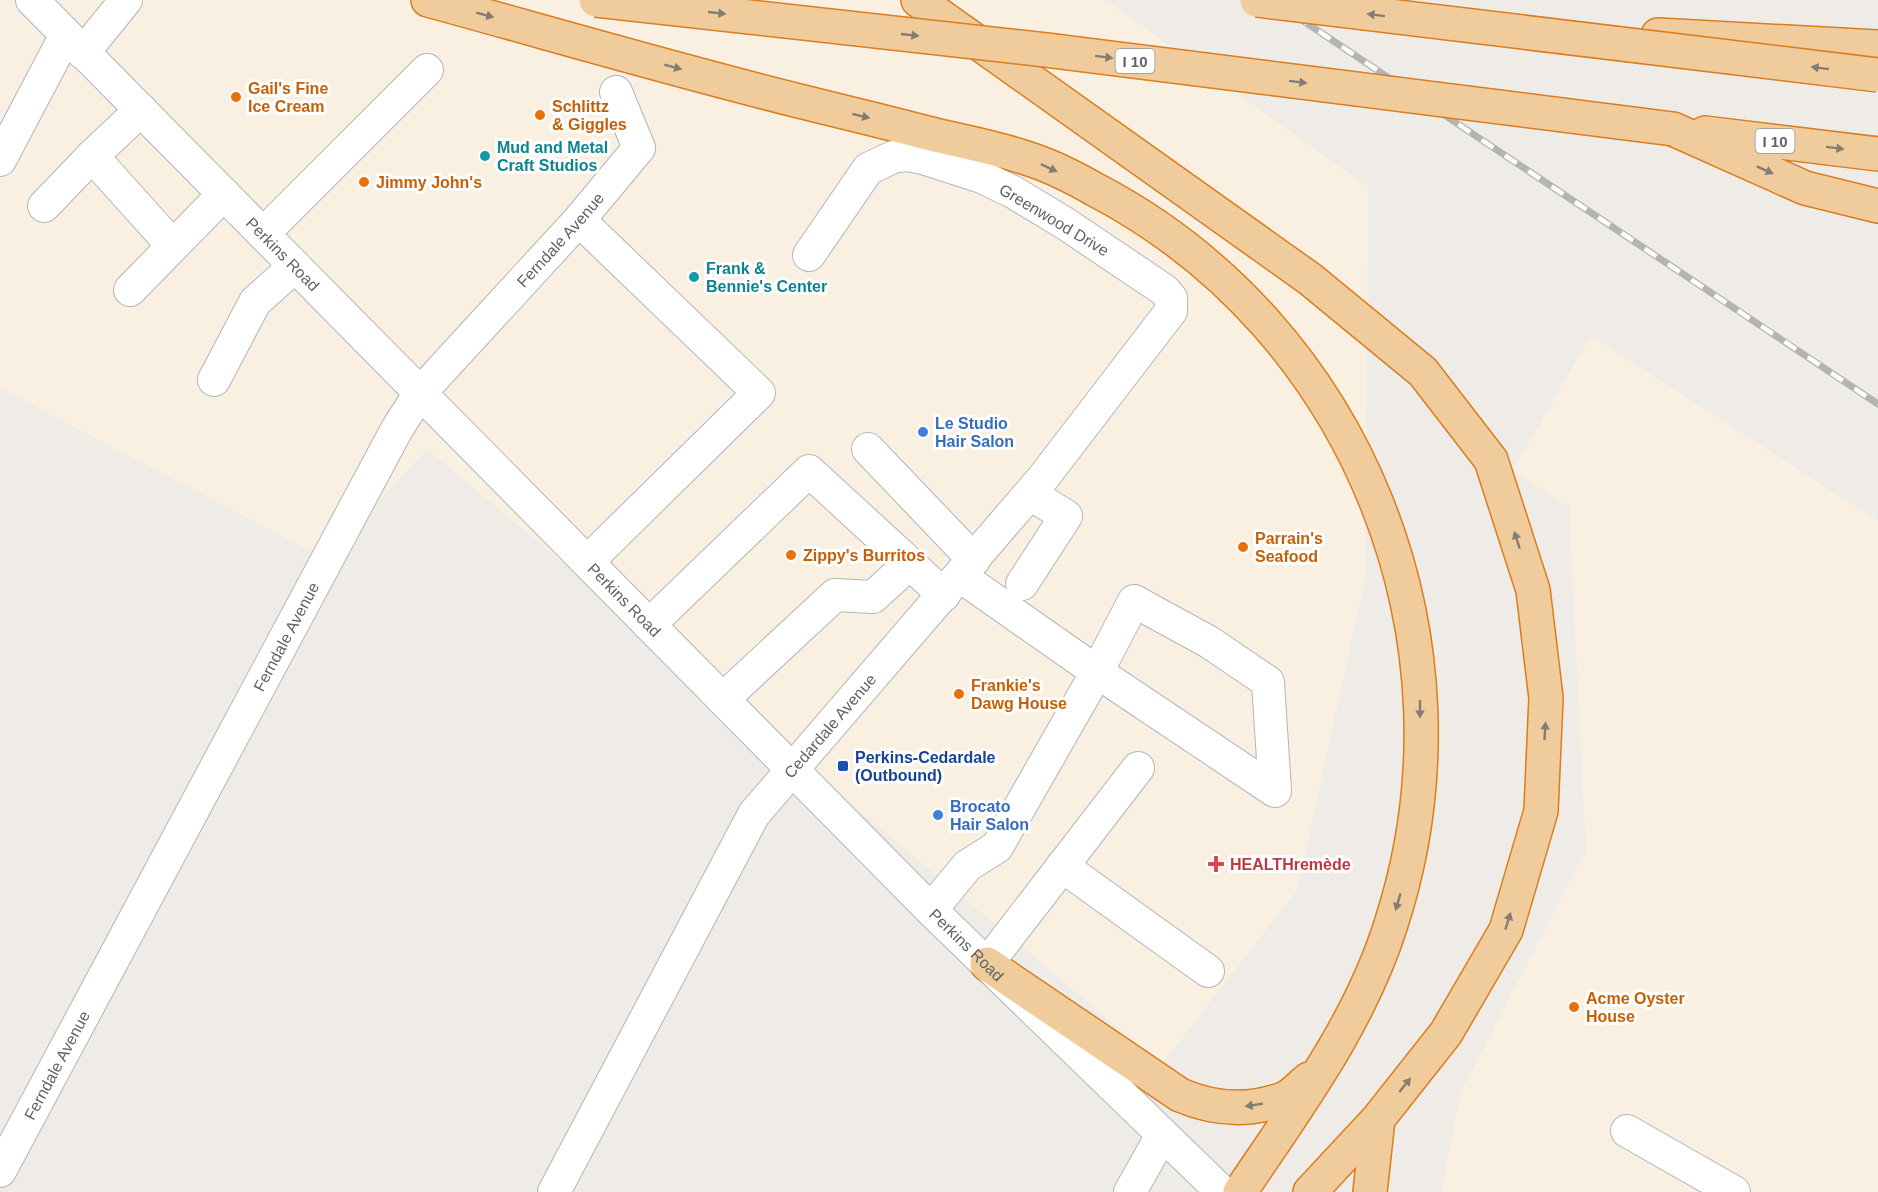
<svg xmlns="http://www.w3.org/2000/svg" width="1878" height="1192" viewBox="0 0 1878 1192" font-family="Helvetica,sans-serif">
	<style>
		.commercial { fill: #faf0e1 }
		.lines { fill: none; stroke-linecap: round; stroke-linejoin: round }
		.minor-casing { stroke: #b2b5b8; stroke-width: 34 }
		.highway-casing { stroke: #da7d1d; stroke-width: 36 }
		.minor { stroke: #fff; stroke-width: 32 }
		.highway { stroke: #f0cc9d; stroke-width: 33 }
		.rail-casing { stroke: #b3b4b4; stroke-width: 7 }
		.rail { stroke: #fff; stroke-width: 4.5; stroke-dasharray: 14; stroke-linecap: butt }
		.highway-bridge-casing { stroke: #da7d1d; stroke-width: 36; stroke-linecap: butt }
		.highway-bridge { stroke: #f0cc9d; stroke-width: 33 }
		.oneway { fill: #837d74 }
		.food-dot { fill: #e8710a; stroke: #fff; stroke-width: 2 }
		.culture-dot { fill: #0f9aa8; stroke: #fff; stroke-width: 2 }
		.shop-dot { fill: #3f7fe0; stroke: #fff; stroke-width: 2 }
		.transit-dot { fill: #1a4fb4; stroke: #fff; stroke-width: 2 }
		.health-dot { fill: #e0444e; stroke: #fff; stroke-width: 2 }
		.labels { text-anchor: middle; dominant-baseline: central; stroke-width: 6; stroke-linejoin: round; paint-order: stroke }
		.shield { fill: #fff; stroke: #8f9294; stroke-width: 1.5 }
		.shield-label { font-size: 15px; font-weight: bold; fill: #5f6366 }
		.food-label { font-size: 16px; font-weight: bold; fill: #c56008; stroke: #fff; text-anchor: start }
		.culture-label { font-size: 16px; font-weight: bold; fill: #0d838f; stroke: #fff; text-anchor: start }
		.street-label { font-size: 16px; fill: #5f6366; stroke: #fff }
		.shop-label { font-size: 16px; font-weight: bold; fill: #366cbe; stroke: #fff; text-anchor: start }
		.transit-label { font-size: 16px; font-weight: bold; fill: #164399; stroke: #fff; text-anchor: start }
		.health-label { font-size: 16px; font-weight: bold; fill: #be3a42; stroke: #fff; text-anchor: start }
	</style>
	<rect width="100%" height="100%" fill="#efece7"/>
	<path class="commercial" d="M0,0H1106L1368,187L1366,575L1297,890L1162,1064L427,449L326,559L0,388Z
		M1591,336L1878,521V1192H1441L1461,1092L1586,850L1569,507L1513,470Z"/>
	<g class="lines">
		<g class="minor-casing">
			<g id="minor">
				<path id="s1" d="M32,0L931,910L1222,1192"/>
				<path d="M83,53L126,0"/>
				<path d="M92,156L173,246L224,194"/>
				<path d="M0,160L66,35"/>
				<path d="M44,206L92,156L141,110"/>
				<path d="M579,220L759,393L588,561"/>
				<path d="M263,234L427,70"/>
				<path d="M130,290L173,246"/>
				<path d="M214,380L255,302L295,266"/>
				<path d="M868,449L974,560"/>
				<path d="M1022,584L1066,516L1030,494"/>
				<path d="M1134,601L1209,642L1268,682L1275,791L1097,672Z"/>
				<path d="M649,625L809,471L944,595"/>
				<path d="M723,699L835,595L873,597L909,564"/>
				<path d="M1062,866L1208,971"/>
				<path d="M931,910L967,866L997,847L1097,672L960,576"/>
				<path d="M987,964L1138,768"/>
				<path d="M1627,1131L1734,1192"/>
				<path id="s2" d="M0,1171L397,429L420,393L579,220L639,148L616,92"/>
				<path id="s3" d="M554,1192L754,814L1043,478L1171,311V298L1164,290L1066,224L1013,192L982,177L923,158L907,155L893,157L868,169L809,255"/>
				<path d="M1130,1192L1162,1135"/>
			</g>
		</g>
		<g class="highway-casing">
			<path id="highway" d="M428,0C552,34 675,70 799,101C844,112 890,123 935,135C965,142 997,148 1026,158C1049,165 1073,177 1094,189C1359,327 1483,641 1391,924C1360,1023 1297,1107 1240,1192
				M918,0L1310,279L1423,372L1491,460L1533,590L1546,698L1541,811L1506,930L1446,1033L1378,1119L1310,1192
				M1658,35L1878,47
				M1673,129L1805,188L1878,206
				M1705,133L1878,154
				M987,964L1180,1095C1213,1109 1248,1112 1283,1099C1292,1096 1301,1085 1309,1079
				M1370,1192L1378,1119"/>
		</g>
		<use href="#minor" class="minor"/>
		<use href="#highway" class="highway"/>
		<g class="rail-casing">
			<path id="rail" d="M1272,0L1878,404"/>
		</g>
		<use href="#rail" class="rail"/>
		<g class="highway-bridge-casing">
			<path id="highway-bridge" d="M596,0L1046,50L1673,129
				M1257,0L1878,75"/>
		</g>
		<use href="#highway-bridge" class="highway-bridge"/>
	</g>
	<defs><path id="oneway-solid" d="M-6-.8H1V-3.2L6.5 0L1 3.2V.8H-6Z" transform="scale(1.5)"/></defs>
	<g class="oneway">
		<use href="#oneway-solid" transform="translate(717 13) rotate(6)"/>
		<use href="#oneway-solid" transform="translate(485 15) rotate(15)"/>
		<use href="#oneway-solid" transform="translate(1376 15) rotate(-173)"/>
		<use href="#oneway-solid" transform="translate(910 35) rotate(6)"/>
		<use href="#oneway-solid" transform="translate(1104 57) rotate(7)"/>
		<use href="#oneway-solid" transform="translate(673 67) rotate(15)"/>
		<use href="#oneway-solid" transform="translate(1820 68) rotate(-173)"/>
		<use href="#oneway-solid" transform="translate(1298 82) rotate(7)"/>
		<use href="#oneway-solid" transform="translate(861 116) rotate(14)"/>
		<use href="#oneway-solid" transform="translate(1835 148) rotate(7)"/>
		<use href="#oneway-solid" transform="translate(1049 168) rotate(25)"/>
		<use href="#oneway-solid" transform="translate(1765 170) rotate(24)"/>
		<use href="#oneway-solid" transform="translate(1517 540) rotate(-108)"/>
		<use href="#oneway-solid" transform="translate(1420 709) rotate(90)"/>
		<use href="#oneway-solid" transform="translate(1545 731) rotate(-87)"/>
		<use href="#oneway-solid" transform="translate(1398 902) rotate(106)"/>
		<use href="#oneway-solid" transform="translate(1508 921) rotate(-73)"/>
		<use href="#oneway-solid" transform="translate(1405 1085) rotate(-51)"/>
		<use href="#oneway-solid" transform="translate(1254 1105) rotate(171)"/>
	</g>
	<g class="food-dot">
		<circle cx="236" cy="97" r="6"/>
		<circle cx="540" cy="115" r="6"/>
		<circle cx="364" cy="182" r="6"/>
		<circle cx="1243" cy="547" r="6"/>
		<circle cx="791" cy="555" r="6"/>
		<circle cx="959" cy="694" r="6"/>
		<circle cx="1574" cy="1007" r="6"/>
	</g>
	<g class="culture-dot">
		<circle cx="485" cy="156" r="6"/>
		<circle cx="694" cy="277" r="6"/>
	</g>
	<g class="shop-dot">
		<circle cx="923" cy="432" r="6"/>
		<circle cx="938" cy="815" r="6"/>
	</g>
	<rect class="transit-dot" x="837" y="760" width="12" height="12" rx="3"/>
	<path class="health-dot" d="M1213 855h6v6h6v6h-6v6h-6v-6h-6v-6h6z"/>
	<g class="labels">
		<g class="shield">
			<rect x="1115.5" y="49" width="39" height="24" rx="4.5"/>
			<rect x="1755.5" y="129" width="39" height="24" rx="4.5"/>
		</g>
		<g class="shield-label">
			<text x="1135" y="61">I 10</text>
			<text x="1775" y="141">I 10</text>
		</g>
		<g class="food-label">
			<text x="248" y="88">Gail's Fine<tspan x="248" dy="18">Ice Cream</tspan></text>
			<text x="552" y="106">Schlittz<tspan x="552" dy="18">&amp; Giggles</tspan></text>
			<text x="376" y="182">Jimmy John's</text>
			<text x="1255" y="538">Parrain's<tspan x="1255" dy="18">Seafood</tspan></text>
			<text x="803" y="555">Zippy's Burritos</text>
			<text x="971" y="685">Frankie's<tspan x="971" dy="18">Dawg House</tspan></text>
			<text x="1586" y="998">Acme Oyster<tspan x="1586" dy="18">House</tspan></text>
		</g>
		<g class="culture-label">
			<text x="497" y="147">Mud and Metal<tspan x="497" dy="18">Craft Studios</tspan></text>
			<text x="706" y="268">Frank &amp;<tspan x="706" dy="18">Bennie's Center</tspan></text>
		</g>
		<g class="street-label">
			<text transform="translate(1054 220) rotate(31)">Greenwood Drive</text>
			<text stroke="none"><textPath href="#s2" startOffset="1092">Ferndale Avenue</textPath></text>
			<text stroke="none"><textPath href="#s1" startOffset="357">Perkins Road</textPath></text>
			<text stroke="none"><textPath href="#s1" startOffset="843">Perkins Road</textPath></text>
			<text stroke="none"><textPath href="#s2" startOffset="606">Ferndale Avenue</textPath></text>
			<text stroke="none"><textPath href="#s3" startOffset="544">Cedardale Avenue</textPath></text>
			<text stroke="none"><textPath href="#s1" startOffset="1329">Perkins Road</textPath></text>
			<text stroke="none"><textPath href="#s2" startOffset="120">Ferndale Avenue</textPath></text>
		</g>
		<g class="shop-label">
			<text x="935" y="423">Le Studio<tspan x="935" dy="18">Hair Salon</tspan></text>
			<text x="950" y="806">Brocato<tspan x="950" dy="18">Hair Salon</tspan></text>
		</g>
		<g class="transit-label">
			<text x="855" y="757">Perkins-Cedardale<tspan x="855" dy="18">(Outbound)</tspan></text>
		</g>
		<g class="health-label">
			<text x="1230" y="864">HEALTHremède</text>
		</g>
	</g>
</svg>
